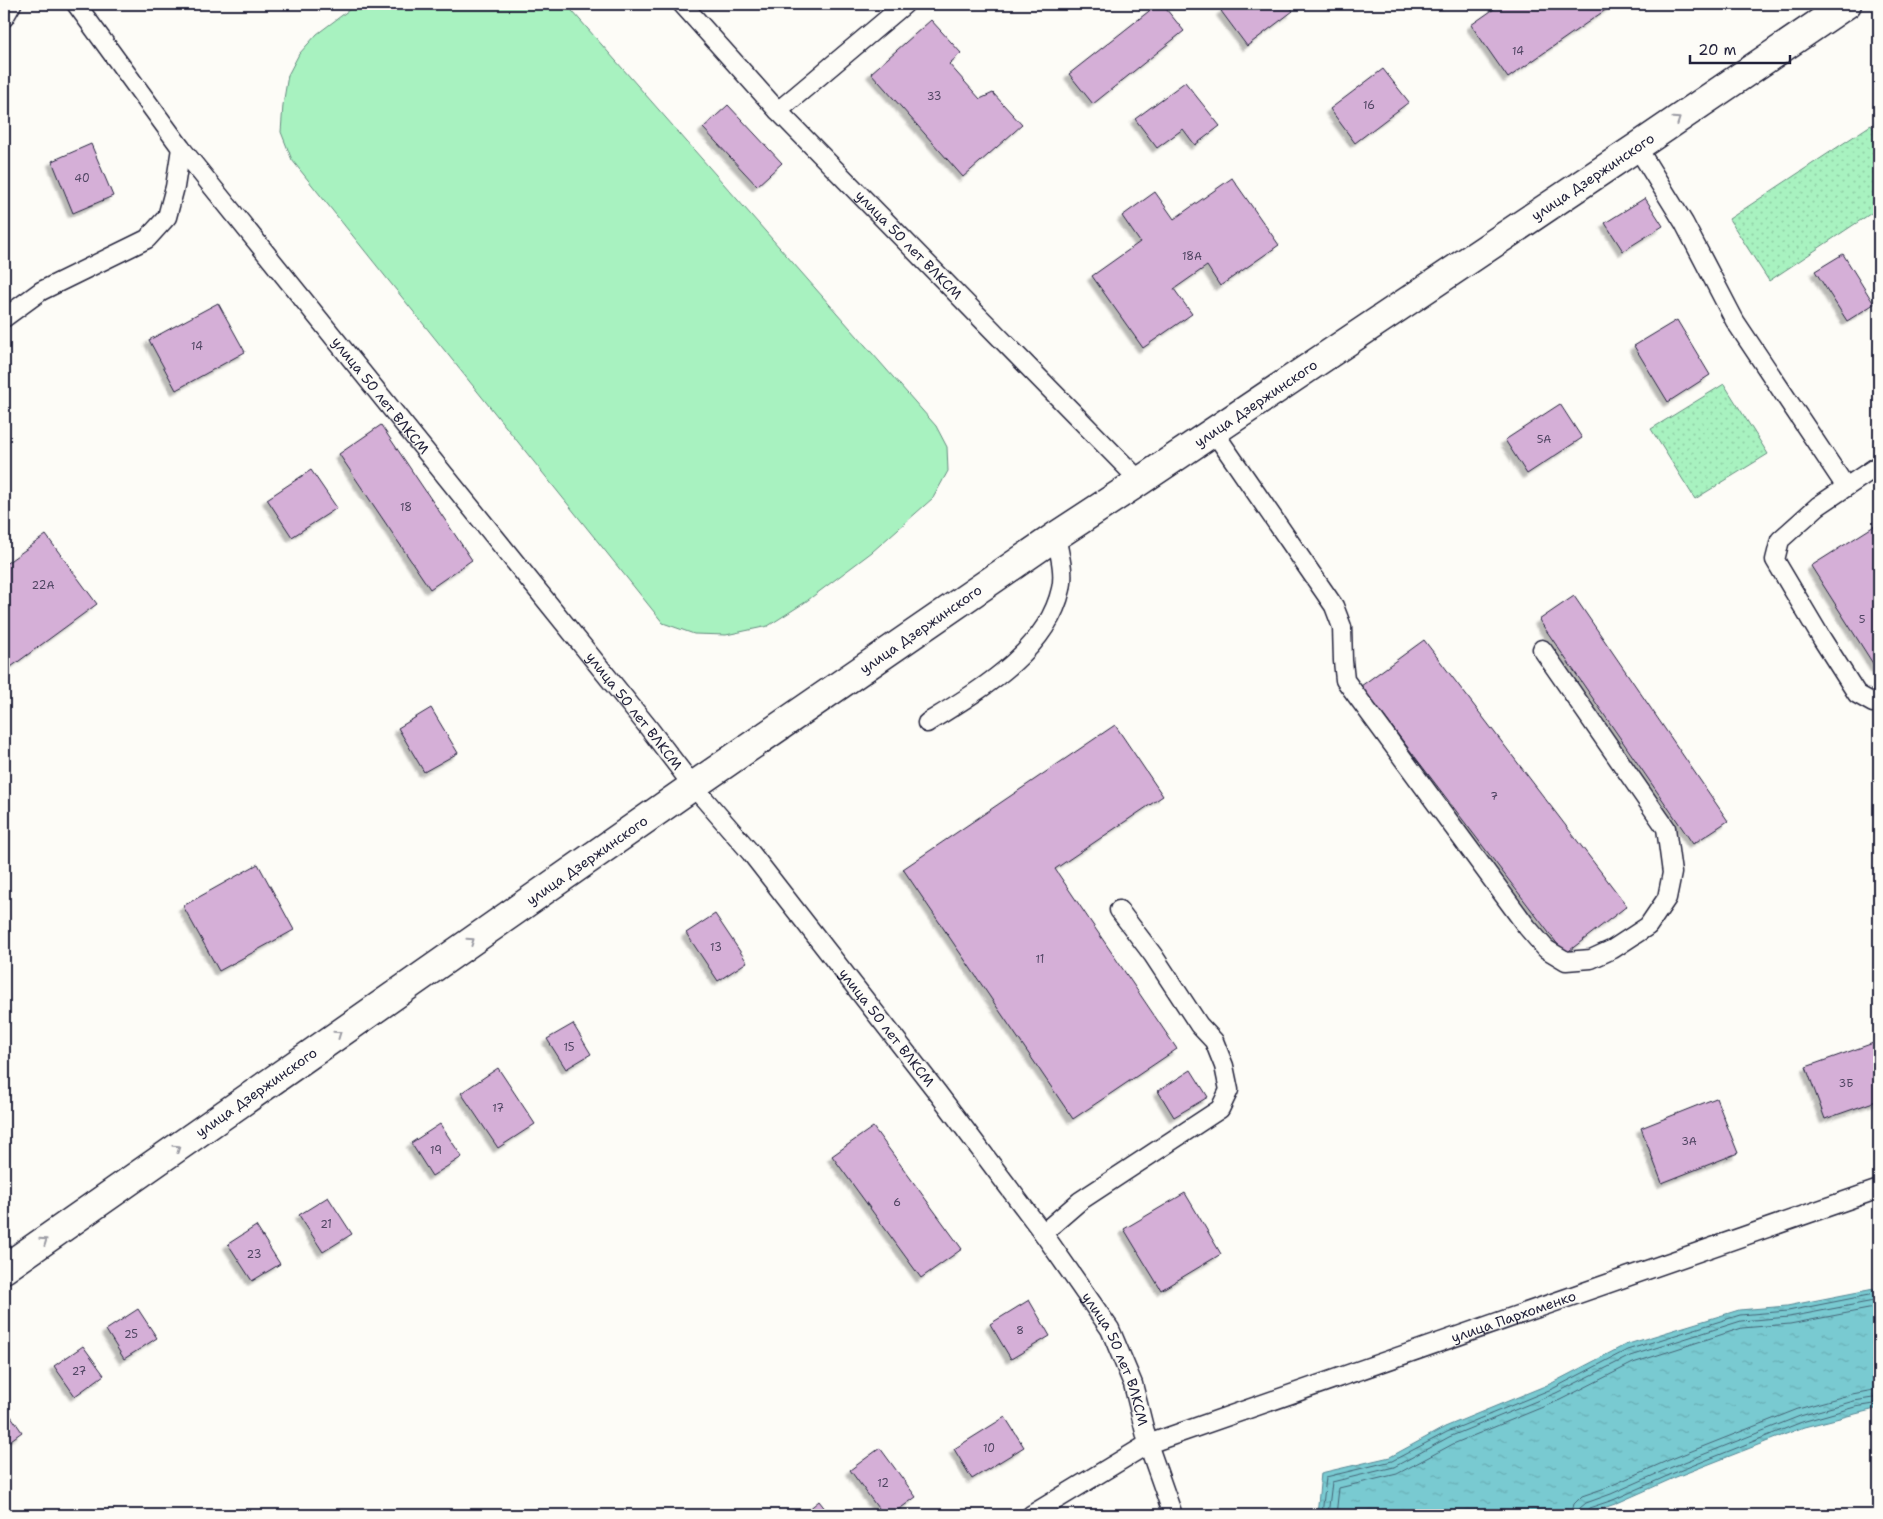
<svg xmlns="http://www.w3.org/2000/svg" width="1883" height="1519" viewBox="0 0 1883 1519" font-family="'Shantell Sans',sans-serif">
	<style>
		.green { fill: #a8f2c0; stroke: #658a7e }
		.park { fill: url(#park-dots); stroke: #658a7e }
		.water { fill: url(#water-ripples); stroke: #568795 }
		.lines { fill: none; stroke-linecap: round; stroke-linejoin: round }
		.shore { stroke: #456577; stroke-width: 1 }
		.building { fill: #d5afd7; stroke: #22223b; filter: url(#shadow) }
		.service-casing { stroke: #22223b; stroke-width: 21 }
		.primary-casing { stroke: #22223b; stroke-width: 31 }
		.service { stroke: #fdfcf7; stroke-width: 18 }
		.primary { stroke: #fdfcf7; stroke-width: 28 }
		.oneway { stroke: #9a9aa2 }
		.labels { text-anchor: middle; dominant-baseline: central; stroke-width: 4.5; stroke-linejoin: round; paint-order: stroke }
		.number-label { font-size: 11px; fill: #4f4562 }
		.street-label { font-size: 14px; fill: #22223b; stroke: #fdfcf7 }
	</style>
	<defs>
		<pattern id="park-dots" width="8" height="8" patternUnits="userSpaceOnUse" patternTransform="scale(1.25)"><rect width="8" height="8" fill="#a8f2c0"/><path d="M2 2h.1M6 6h.1" fill="none" stroke="#90cfa6" stroke-width="1.8" stroke-linecap="round"/></pattern>
		<pattern id="water-ripples" width="26" height="14" patternUnits="userSpaceOnUse" patternTransform="scale(1.25)"><rect width="26" height="14" fill="#79cad1"/><path d="M2 4q2-2 4 0t4 0M15 11q2-2 4 0t4 0" fill="none" stroke="#68adb4"/></pattern>
		<filter id="shadow"><feDropShadow dx="-4.5" dy="4.5" stdDeviation="1" flood-color="#0004"/></filter>
	</defs>
	<rect width="100%" height="100%" fill="#fdfcf7"/>
	<filter id="ink" filterUnits="userSpaceOnUse"><feTurbulence type="fractalNoise" baseFrequency=".02" numOctaves="2"/><feDisplacementMap in="SourceGraphic" scale="10" xChannelSelector="R" yChannelSelector="G"/><feConvolveMatrix kernelMatrix="1 2 1 2 8 2 1 2 1" color-interpolation-filters="sRGB"/></filter>
	<g filter="url(#ink)">
		<path class="green" d="M357,4H566L936,426L947,447L948,471L933,498L872,552L804,603L768,626L726,635L694,634L663,623L292,160L281,132L283,105L288,75L299,54L317,34Z"/>
		<path class="park" d="M1871,125L1879,138V208L1769,281L1729,219Z
			M1724,384L1768,454L1695,499L1651,429Z"/>
		<path class="water" d="M1879,1288V1408L1804,1427L1676,1477L1615,1504L1584,1515H1317L1321,1473L1390,1457L1445,1427L1552,1383L1625,1345L1739,1310L1787,1306Z"/>
		<g class="lines">
			<path class="shore" d="M1322,1515L1326,1477L1392,1461L1447,1432L1554,1388L1627,1350L1740,1315L1788,1311L1879,1293
				M1328,1515L1332,1482L1394,1467L1449,1437L1556,1393L1630,1356L1741,1321L1789,1317L1879,1300
				M1336,1515L1339,1488L1397,1474L1453,1444L1560,1400L1633,1363L1742,1328L1790,1324L1879,1307
				M1571,1515L1574,1504L1582,1496L1608,1487L1669,1460L1798,1409L1852,1394L1879,1389
				M1579,1515L1580,1508L1586,1503L1611,1494L1672,1467L1800,1416L1854,1401L1879,1397
				M1585,1515L1586,1511L1589,1508L1613,1500L1674,1473L1802,1422L1855,1407L1879,1403"/>
		</g>
		<path class="building" d="M1158,4H1162L1184,31L1093,104L1069,74Z
			M1231,4H1288L1293,11L1247,46L1221,11Z
			M1501,4H1614L1508,78L1471,25Z
			M931,20L961,53L949,64L980,99L993,93L1022,125L963,177L871,73Z
			M1383,69L1409,102L1355,143L1330,109Z
			M1185,82L1220,126L1195,145L1183,129L1157,148L1135,119Z
			M728,105L782,163L757,186L703,128Z
			M91,144L113,196L73,213L52,161Z
			M1232,178L1279,245L1220,286L1207,266L1174,289L1192,314L1143,348L1092,276L1140,242L1122,216L1155,192L1174,219Z
			M1645,198L1663,226L1623,251L1605,223Z
			M1843,254L1874,304L1847,321L1815,271Z
			M218,303L245,352L176,390L149,340Z
			M1677,320L1710,375L1668,402L1634,346Z
			M1560,404L1582,438L1527,474L1505,440Z
			M381,425L472,560L430,589L339,454Z
			M311,470L337,508L292,537L267,499Z
			M1879,523V673L1811,566Z
			M46,535L97,604L4,672V565Z
			M1574,596L1728,821L1693,844L1539,620Z
			M1424,640L1627,906L1565,954L1361,686Z
			M431,708L458,753L424,772L398,728Z
			M1115,725L1163,796L1055,869L1177,1049L1073,1119L903,869Z
			M258,864L294,930L219,971L183,906Z
			M715,914L747,962L718,981L686,933Z
			M573,1024L591,1054L566,1069L547,1039Z
			M1879,1041V1100L1825,1119L1806,1067Z
			M498,1068L535,1124L498,1148L461,1093Z
			M1191,1070L1208,1097L1174,1117L1158,1091Z
			M1716,1098L1738,1153L1662,1183L1641,1128Z
			M440,1124L462,1157L432,1176L411,1143Z
			M873,1127L962,1249L921,1278L832,1156Z
			M1185,1193L1221,1254L1161,1290L1124,1229Z
			M328,1197L352,1234L323,1252L299,1215Z
			M256,1226L280,1264L252,1281L228,1244Z
			M1029,1300L1050,1336L1011,1359L990,1324Z
			M138,1309L157,1338L124,1359L106,1330Z
			M83,1346L104,1375L75,1396L54,1366Z
			M4,1406L22,1432L4,1445Z
			M1005,1417L1024,1447L972,1479L954,1449Z
			M880,1448L916,1497L891,1515H883L850,1470Z
			M819,1501L830,1515H802Z"/>
		<g class="lines">
			<g class="service-casing">
				<g id="service">
					<path id="s1" d="M76,4L181,148L648,727L693,786L751,853L937,1092L1043,1233L1110,1329L1133,1384L1148,1444L1173,1515"/>
					<path id="s2" d="M682,4L778,111L1140,481"/>
					<path d="M4,18L12,4"/>
					<path d="M778,111L905,4"/>
					<path d="M1637,147L1684,223L1735,321L1846,487"/>
					<path d="M4,318L41,291L147,239L167,217L175,187L181,148"/>
					<path d="M1214,432L1334,606L1342,627L1343,661L1345,680L1527,927L1546,949L1566,961L1591,959L1613,949L1648,926L1667,898L1672,873L1666,828L1542,649"/>
					<path d="M1879,465L1818,506L1780,540L1775,560L1822,639L1857,694L1873,703L1879,701"/>
					<path d="M927,723C978,691 1047,652 1061,589C1065,572 1059,552 1056,536"/>
					<path d="M1043,1233L1080,1201L1220,1109L1229,1090L1224,1066L1214,1041L1199,1025L1153,955L1119,910"/>
					<path id="s3" d="M1031,1515L1148,1444L1879,1189"/>
				</g>
			</g>
			<g class="primary-casing">
				<g id="primary">
					<path id="s4" d="M4,1269L693,786L1056,536L1140,481L1637,147L1847,4"/>
				</g>
			</g>
			<use href="#service" class="service"/>
			<use href="#primary" class="primary"/>
		</g>
		<defs><path id="oneway-chevron" d="M-2-3.5L2.5 0L-2 3.5" fill="none" stroke-width="1.6" stroke-linecap="round" stroke-linejoin="round" transform="scale(1.25)"/></defs>
		<g class="oneway">
			<use href="#oneway-chevron" transform="translate(1677 120) rotate(-34)"/>
			<use href="#oneway-chevron" transform="translate(471 941) rotate(-35)"/>
			<use href="#oneway-chevron" transform="translate(338 1034) rotate(-35)"/>
			<use href="#oneway-chevron" transform="translate(177 1148) rotate(-35)"/>
			<use href="#oneway-chevron" transform="translate(44 1241) rotate(-35)"/>
		</g>
	</g>
	<g class="labels">
		<g class="number-label">
			<text x="1518" y="51">14</text>
			<text x="934" y="96">33</text>
			<text x="1369" y="105">16</text>
			<text x="82" y="178">40</text>
			<text x="1192" y="256">18А</text>
			<text x="197" y="346">14</text>
			<text x="1544" y="439">5А</text>
			<text x="406" y="507">18</text>
			<text x="43" y="585">22А</text>
			<text x="1862" y="619">5</text>
			<text x="1494" y="796">7</text>
			<text x="716" y="947">13</text>
			<text x="1040" y="959">11</text>
			<text x="569" y="1047">15</text>
			<text x="1846" y="1083">3Б</text>
			<text x="498" y="1108">17</text>
			<text x="1689" y="1141">3А</text>
			<text x="436" y="1150">19</text>
			<text x="897" y="1202">6</text>
			<text x="326" y="1224">21</text>
			<text x="254" y="1254">23</text>
			<text x="1020" y="1330">8</text>
			<text x="131" y="1334">25</text>
			<text x="79" y="1371">27</text>
			<text x="989" y="1448">10</text>
			<text x="883" y="1483">12</text>
		</g>
		<g class="street-label">
			<text stroke="none"><textPath href="#s4" startOffset="1928">улица Дзержинского</textPath></text>
			<text stroke="none"><textPath href="#s2" startOffset="331">улица 50 лет ВЛКСМ</textPath></text>
			<text stroke="none"><textPath href="#s1" startOffset="496">улица 50 лет ВЛКСМ</textPath></text>
			<text stroke="none"><textPath href="#s4" startOffset="1522">улица Дзержинского</textPath></text>
			<text stroke="none"><textPath href="#s4" startOffset="1118">улица Дзержинского</textPath></text>
			<text stroke="none"><textPath href="#s1" startOffset="901">улица 50 лет ВЛКСМ</textPath></text>
			<text stroke="none"><textPath href="#s4" startOffset="712">улица Дзержинского</textPath></text>
			<text stroke="none"><textPath href="#s1" startOffset="1306">улица 50 лет ВЛКСМ</textPath></text>
			<text stroke="none"><textPath href="#s4" startOffset="308">улица Дзержинского</textPath></text>
			<text stroke="none"><textPath href="#s3" startOffset="524">улица Пархоменко</textPath></text>
			<text stroke="none"><textPath href="#s1" startOffset="1711">улица 50 лет ВЛКСМ</textPath></text>
		</g>
	</g>
	<rect width="1883" height="1519" fill="none" stroke="#fdfcf7" stroke-width="20"/>
	<rect x="10" y="10" width="1863" height="1499" fill="none" stroke="#22223b" stroke-width="2" filter="url(#ink)"/>
	<path d="M1690 55v8h100v-8" fill="none" stroke="#22223b" stroke-width="2.5"/>
	<text x="1698" y="55" font-size="15" fill="#22223b" stroke="#fdfcf7" stroke-width="4" paint-order="stroke">20 m</text>
</svg>
